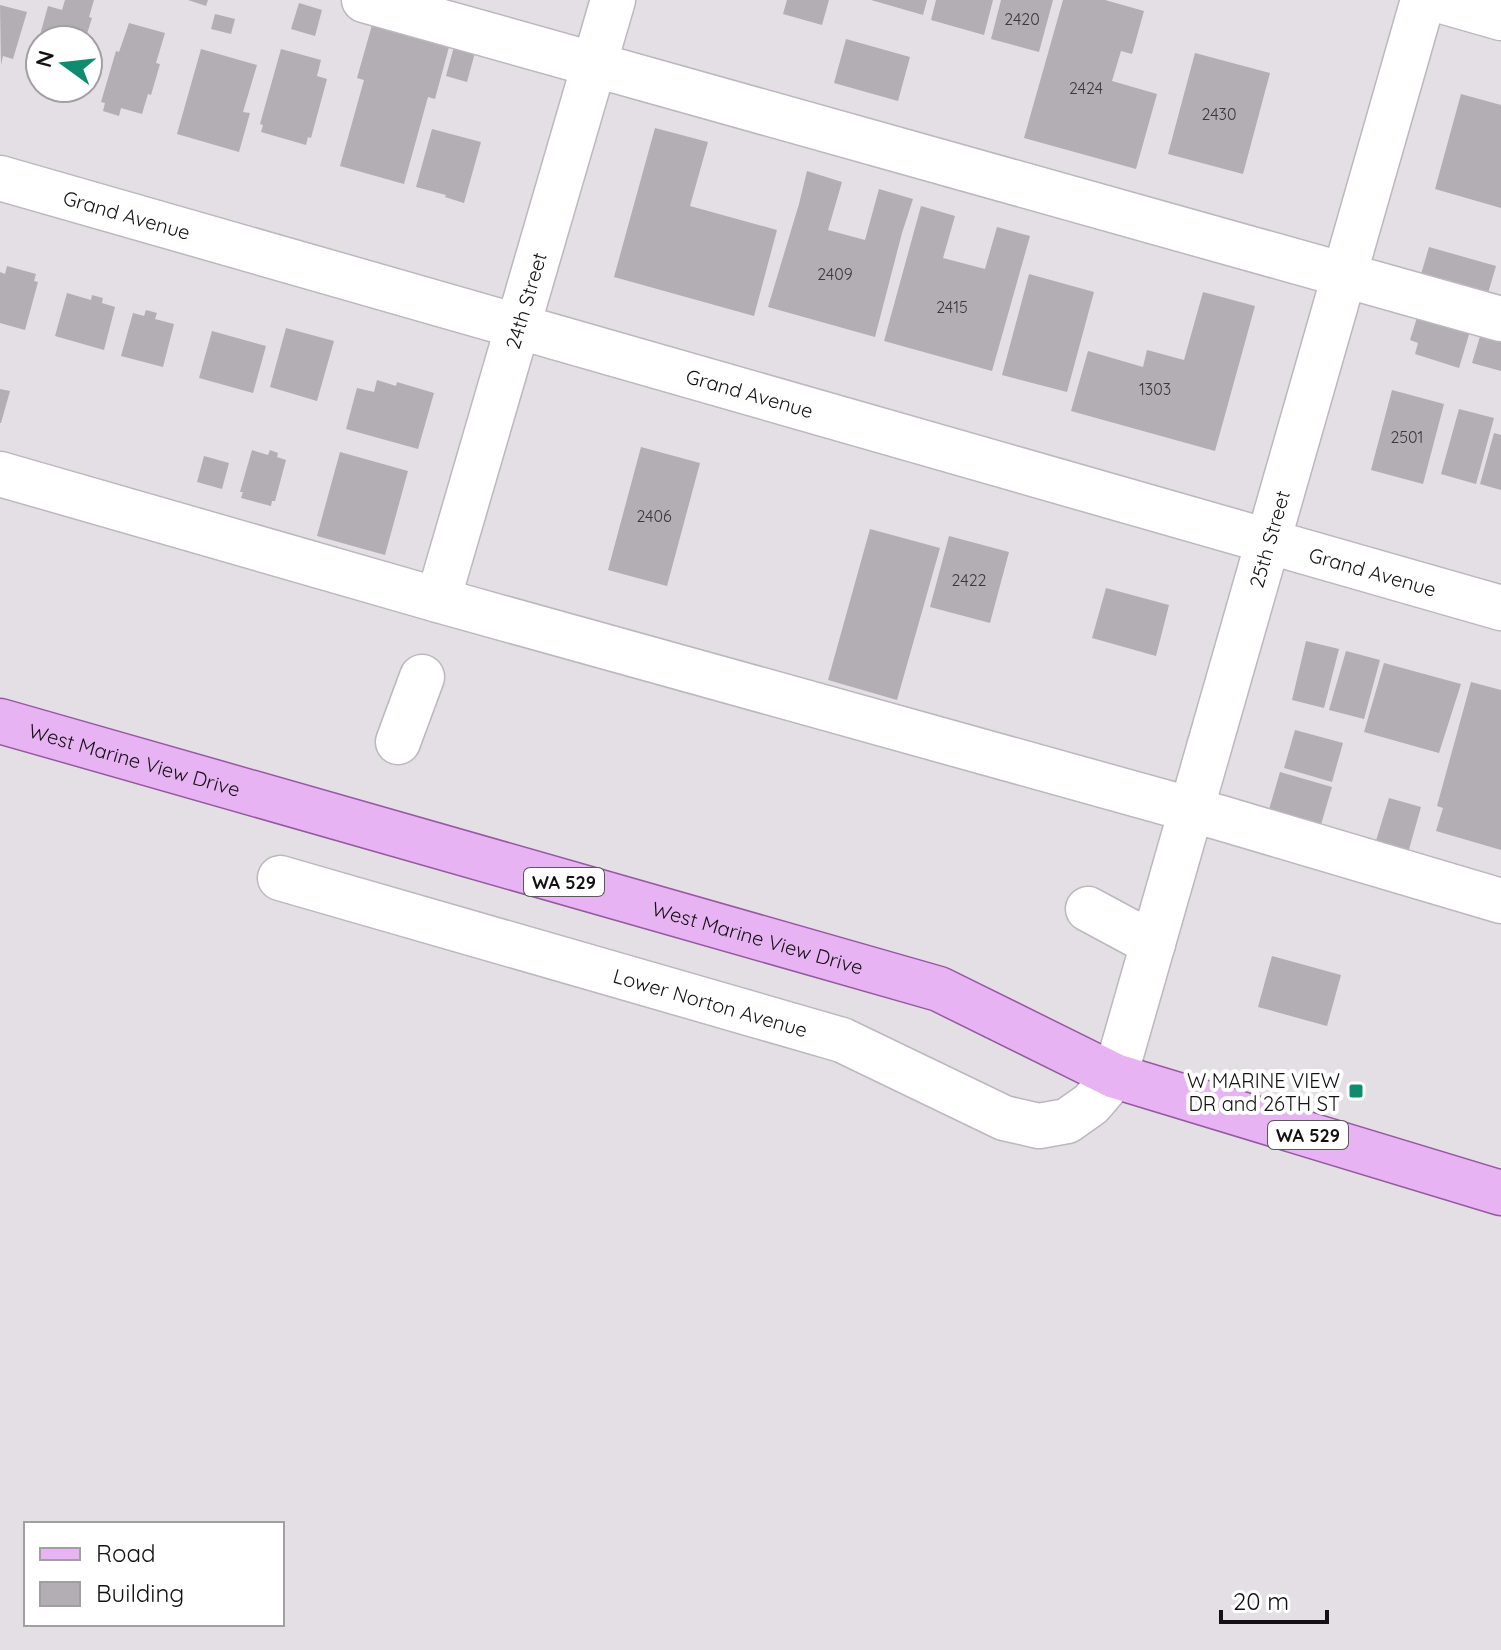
<svg xmlns="http://www.w3.org/2000/svg" width="1501" height="1650" viewBox="0 0 1501 1650" font-family="Quicksand,sans-serif">
	<style>
		.building { fill: #b3adb4 }
		.lines { fill: none; stroke-linecap: round; stroke-linejoin: round }
		.minor-casing { stroke: #bdb7be; stroke-width: 47 }
		.major-casing { stroke: #945a9f; stroke-width: 47 }
		.minor { stroke: #fff; stroke-width: 44 }
		.major { stroke: #e8b3f2; stroke-width: 44 }
		.poi-dot { fill: #0f8b6e; stroke: #fff; stroke-width: 3 }
		.labels { text-anchor: middle; dominant-baseline: central; stroke-width: 8; stroke-linejoin: round; paint-order: stroke }
		.number-label { font-size: 16px; fill: #3b383c }
		.shield { fill: #fff; stroke: #5a585a; stroke-width: 2 }
		.shield-label { font-size: 18px; font-weight: bold; fill: #131114 }
		.street-label { font-size: 20px; fill: #131114; stroke: #fff }
		.poi-label { font-size: 20px; fill: #131114; stroke: #fff; text-anchor: end }
	</style>
	<rect width="100%" height="100%" fill="#e4dee5"/>
	<path class="building" d="M65,0H94L89,17L92,18L85,40H40V76L34,75L36,65L32,64L48,6L62,10Z
		M188,0H208L206,6Z
		M787,0H829L822,25L783,14Z
		M871,0H927L923,15Z
		M936,0H993L984,35L931,20Z
		M1001,0H1053L1039,52L991,39Z
		M1063,0H1105L1144,11L1132,54L1121,51L1112,81L1157,94L1136,169L1024,138Z
		M299,3L322,10L315,36L291,29Z
		M0,5L27,12L13,59L3,56L1,65Z
		M215,14L235,19L231,34L211,29Z
		M129,23L165,33L156,63L160,64L151,95L148,94L142,114L121,108L119,116L103,111L105,103L101,102L116,51L119,52Z
		M372,25L449,47L435,99L428,97L404,184L340,166L364,80L357,78Z
		M846,39L910,57L898,101L834,83Z
		M455,43L476,49L467,82L446,76Z
		M201,49L257,65L243,112L250,113L239,152L177,134Z
		M281,49L321,60L317,76L327,79L311,138L308,137L306,145L261,132L263,125L260,124Z
		M1195,53L1270,73L1243,174L1168,154Z
		M1461,94L1501,105V208L1435,189Z
		M655,128L708,142L690,206L777,230L754,316L614,277Z
		M432,129L481,142L464,203L445,197L446,195L416,187Z
		M807,171L842,182L828,230L865,240L879,189L913,199L902,233L875,337L768,307L799,204Z
		M921,206L955,216L943,258L985,269L997,227L1030,236L992,371L884,341Z
		M1429,247L1496,266L1486,300L1419,281Z
		M7,266L36,274L34,281L38,282L25,330L0,323V272L5,274Z
		M1029,274L1094,292L1067,392L1002,375Z
		M1203,292L1255,306L1215,451L1071,411L1088,351L1143,367L1147,350L1184,360Z
		M67,293L91,300L92,295L103,298L102,303L115,307L104,350L55,336Z
		M146,310L157,313L155,319L174,324L163,367L121,356L133,313L144,316Z
		M1419,311L1471,328L1459,368L1415,354L1418,343L1410,340Z
		M286,328L334,341L317,401L270,387Z
		M1482,330L1501,335V371L1472,363Z
		M212,331L266,346L253,393L199,378Z
		M377,380L396,386L397,382L434,393L418,449L346,429L357,388L374,392Z
		M0,389L10,391L1,423H0Z
		M1392,390L1444,404L1423,484L1371,470Z
		M1459,409L1494,418L1476,484L1441,474Z
		M1494,433L1501,435V490L1480,484Z
		M641,447L700,463L667,586L608,570Z
		M252,450L268,455L270,450L278,453L277,457L286,460L275,501H272L271,506L241,498L243,492H240Z
		M340,452L408,471L385,555L317,536Z
		M204,456L229,463L222,489L197,482Z
		M870,529L940,548L897,700L828,680Z
		M949,536L1009,552L990,623L930,607Z
		M1106,588L1169,605L1156,656L1092,638Z
		M1306,641L1339,649L1324,708L1292,700Z
		M1346,651L1380,660L1364,719L1329,710Z
		M1384,663L1461,684L1439,753L1364,732Z
		M1471,682L1501,690V850L1436,831L1443,808L1437,806Z
		M1295,730L1343,743L1332,782L1284,768Z
		M1280,772L1332,787L1320,828L1268,813Z
		M1389,798L1421,807L1408,853L1375,844Z
		M1272,956L1341,975L1327,1026L1258,1007Z"/>
	<g class="lines">
		<g class="minor-casing">
			<g id="minor">
				<path d="M364,0L1501,319"/>
				<path d="M1438,0L1501,18"/>
				<path id="s1" d="M0,178L1501,608"/>
				<path d="M0,474L438,600L1221,818L1501,901"/>
				<path id="s2" d="M438,600L613,0"/>
				<path d="M398,742L422,677"/>
				<path id="s3" d="M280,878L842,1040L1004,1118L1039,1126L1067,1121L1091,1104L1115,1076L1423,0"/>
				<path d="M1088,909L1153,944"/>
			</g>
		</g>
		<g class="major-casing">
			<g id="major">
				<path id="s4" d="M0,721L939,989L1115,1076L1501,1193"/>
			</g>
		</g>
		<use href="#minor" class="minor"/>
		<use href="#major" class="major"/>
	</g>
	<rect class="poi-dot" x="1348" y="1083" width="16" height="16" rx="4"/>
	<g class="labels">
		<g class="number-label">
			<text x="1022" y="19">2420</text>
			<text x="1086" y="88">2424</text>
			<text x="1219" y="114">2430</text>
			<text x="835" y="274">2409</text>
			<text x="952" y="307">2415</text>
			<text x="1155" y="389">1303</text>
			<text x="1407" y="437">2501</text>
			<text x="654" y="516">2406</text>
			<text x="969" y="580">2422</text>
		</g>
		<g class="shield">
			<rect x="524" y="868" width="80" height="28" rx="6"/>
			<rect x="1268" y="1121" width="80" height="28" rx="6"/>
		</g>
		<g class="shield-label">
			<text x="564" y="882">WA 529</text>
			<text x="1308" y="1135">WA 529</text>
		</g>
		<g class="street-label">
			<text stroke="none"><textPath href="#s1" startOffset="132">Grand Avenue</textPath></text>
			<text stroke="none"><textPath href="#s2" startOffset="312">24th Street</textPath></text>
			<text stroke="none"><textPath href="#s1" startOffset="780">Grand Avenue</textPath></text>
			<text stroke="none"><textPath href="#s3" startOffset="1454">25th Street</textPath></text>
			<text stroke="none"><textPath href="#s1" startOffset="1428">Grand Avenue</textPath></text>
			<text stroke="none"><textPath href="#s4" startOffset="140">West Marine View Drive</textPath></text>
			<text stroke="none"><textPath href="#s4" startOffset="788">West Marine View Drive</textPath></text>
			<text stroke="none"><textPath href="#s3" startOffset="448">Lower Norton Avenue</textPath></text>
		</g>
		<g class="poi-label">
			<text x="1340" y="1080">W MARINE VIEW<tspan x="1340" dy="23">DR and 26TH ST</tspan></text>
		</g>
	</g>
	<rect x="24" y="1522" width="260" height="104" fill="#ffffff" stroke="#a1a0a1" stroke-width="2"/>
	<rect x="40" y="1548" width="40" height="12" fill="#e8b3f2" stroke="#a1a0a1" stroke-width="2"/>
	<text x="96" y="1562" font-size="24" fill="#131114">Road</text>
	<rect x="40" y="1582" width="40" height="24" fill="#b3adb4" stroke="#a1a0a1" stroke-width="2"/>
	<text x="96" y="1602" font-size="24" fill="#131114">Building</text>
	<g transform="translate(64 64) rotate(285)"><circle r="38" fill="#ffffff" stroke="#a1a0a1" stroke-width="2"/>
	<path d="M0-6L14 30L0 20L-14 30Z" fill="#0f8b6e"/>
	<text y="-12" font-size="22" font-weight="bold" text-anchor="middle" fill="#131114">N</text>
	</g>
	<path d="M1221 1610v12h106v-12" fill="none" stroke="#131114" stroke-width="4"/>
	<text x="1233" y="1610" font-size="24" fill="#131114" stroke="#ffffff" stroke-width="6" paint-order="stroke">20 m</text>
</svg>
